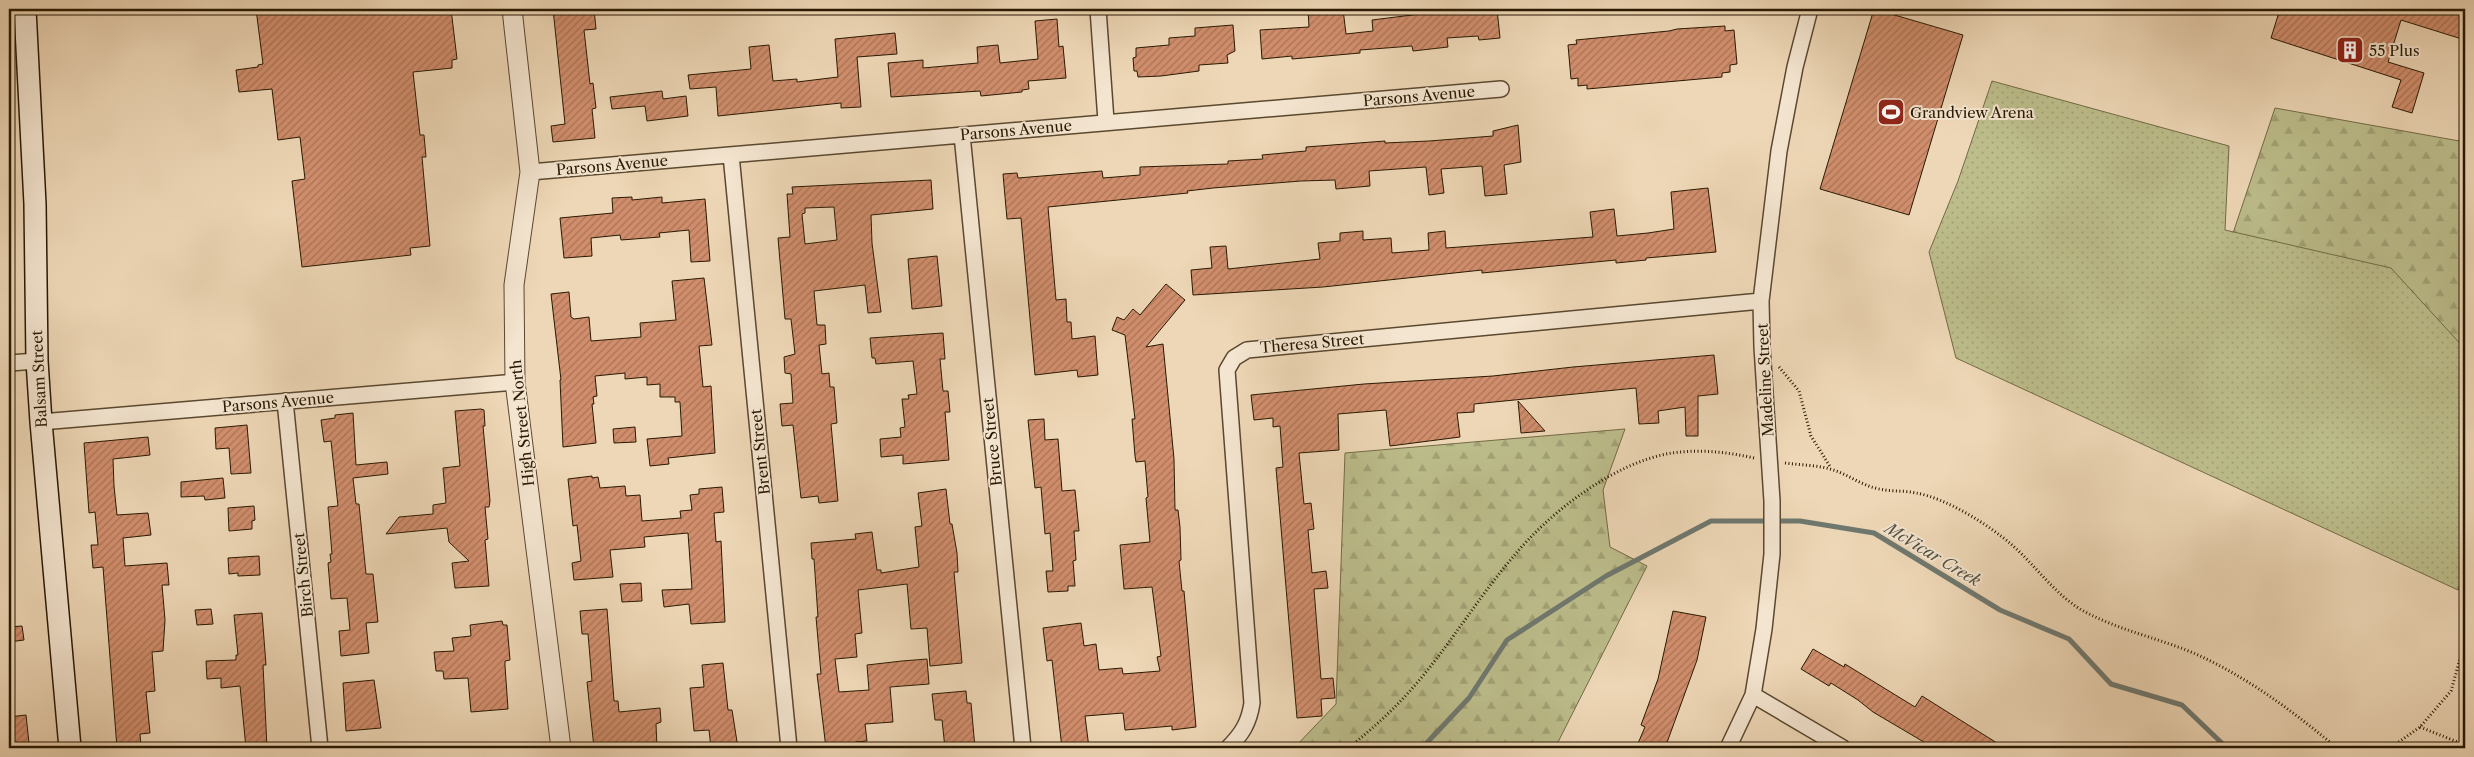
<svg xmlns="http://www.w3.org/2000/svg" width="2474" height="757" viewBox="0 0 2474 757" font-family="'Libre Caslon Text',serif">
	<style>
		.forest { fill: url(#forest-firs); stroke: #726b46 }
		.park { fill: url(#park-dots); stroke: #726b46 }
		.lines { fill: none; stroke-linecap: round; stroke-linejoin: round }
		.stream { stroke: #6f786f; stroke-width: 5 }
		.building { fill: url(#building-hatch); stroke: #281902; fill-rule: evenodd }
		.minor-casing { stroke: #5a482f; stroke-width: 18 }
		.tertiary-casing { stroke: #5a482f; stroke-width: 21 }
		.secondary-casing { stroke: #281902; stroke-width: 24 }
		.path { stroke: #281902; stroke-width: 3; stroke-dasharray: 1 2.5; stroke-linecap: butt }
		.minor { stroke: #f4e5d0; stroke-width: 15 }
		.tertiary { stroke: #f4e5d0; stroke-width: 19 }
		.secondary { stroke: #f4e5d0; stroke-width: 21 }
		.labels { text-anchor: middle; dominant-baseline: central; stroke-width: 4; stroke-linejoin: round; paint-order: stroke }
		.poi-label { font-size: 15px; fill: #281902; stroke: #f4e5d0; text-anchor: start }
		.street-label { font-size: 15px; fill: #281902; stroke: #f4e5d0 }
		.water-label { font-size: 16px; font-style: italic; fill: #515042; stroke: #f4e5d0 }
	</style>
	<defs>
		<pattern id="forest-firs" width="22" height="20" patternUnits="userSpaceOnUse" patternTransform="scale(1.25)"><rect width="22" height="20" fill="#bcbd8b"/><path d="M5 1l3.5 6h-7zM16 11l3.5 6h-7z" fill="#a2a276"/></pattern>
		<pattern id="park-dots" width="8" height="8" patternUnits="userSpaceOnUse" patternTransform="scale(1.25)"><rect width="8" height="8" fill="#bcbd8b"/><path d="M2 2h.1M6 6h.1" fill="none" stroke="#a2a276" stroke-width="1.8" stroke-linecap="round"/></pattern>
		<pattern id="building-hatch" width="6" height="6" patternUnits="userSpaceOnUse" patternTransform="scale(1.25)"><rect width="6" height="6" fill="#d18e6d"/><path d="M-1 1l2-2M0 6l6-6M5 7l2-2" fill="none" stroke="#aa7357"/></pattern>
	</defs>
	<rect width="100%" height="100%" fill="#eed7b6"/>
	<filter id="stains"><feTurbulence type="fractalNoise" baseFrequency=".004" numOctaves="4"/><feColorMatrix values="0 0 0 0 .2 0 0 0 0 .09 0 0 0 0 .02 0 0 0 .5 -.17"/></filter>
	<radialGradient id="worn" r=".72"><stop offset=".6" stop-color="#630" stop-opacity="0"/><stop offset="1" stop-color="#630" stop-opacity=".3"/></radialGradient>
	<path class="forest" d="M2275,108L2465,142V360L2226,254Z
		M1625,429L1603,490L1610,547L1647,566L1555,748H1294L1336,704L1345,453Z"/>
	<path class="park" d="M1992,81L2229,146L2225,230L2391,268L2465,349V567L2458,590L1956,358L1929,252L1958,181Z"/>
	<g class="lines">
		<path class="stream" d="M1422,748L1469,698L1507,640L1606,576L1711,521H1800L1874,533L2000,610L2069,639L2111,684L2182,705L2227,748"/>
	</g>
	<path class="building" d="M256,9H451L457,59L452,60V68L413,72L420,135H424L426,157H422L430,246L410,248L411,255L302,267L292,181L305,179L300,137L278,140L272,89L239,92L236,70L258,67V65L263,64Z
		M553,9H594L596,29L584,30L590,84L593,83L596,108L592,109L595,138L553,142L551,126L565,124Z
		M1308,9H1343L1346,34L1373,31L1372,20L1460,9H1497L1500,38L1479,40L1478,36L1447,38L1448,47L1413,51L1412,46L1360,50V53L1292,59V56L1262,59L1260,30L1309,27Z
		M1874,9L1963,35L1909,215L1820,189Z
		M2280,9H2465V40L2401,20L2388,62L2424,73L2412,113L2392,107L2401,80L2271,38Z
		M1057,19L1059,47L1063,46L1066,78L1028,81L1029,89L1022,90V92L981,96L980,91L891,97L888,63L923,60V68L978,63L977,47L998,45L1000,63L1038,59L1035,21Z
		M1233,25L1235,51L1227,55L1228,63L1199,65V71L1161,76L1138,77L1137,71H1134L1133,58L1136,57V48L1169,45V38L1195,36V28Z
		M1725,26V31L1734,30L1737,64L1730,65V72L1722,73V77L1587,89V85L1578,86V78L1571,79L1568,45L1577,44L1576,40L1669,31L1677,29Z
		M895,33L897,54L857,57L861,107L841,108V103L718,116L716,87L690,89L688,75L751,69L749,47L769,45L773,81L797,79V82L838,77L835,39Z
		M662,91L663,99L686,96L688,116L647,121L645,106L612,109L610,97Z
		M1518,125L1521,162L1504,165L1507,194L1485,196L1482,166L1441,169L1444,193L1429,195L1426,167L1369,171L1370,186L1336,189L1335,180L1301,181L1213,188L1187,191L1188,193L1048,207L1056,300L1066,299L1067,322H1071L1072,339L1095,336L1098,375L1078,377L1077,370L1035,375L1021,218L1007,219L1003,174L1017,173L1018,178L1102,171L1103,178L1140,175V167L1228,164V161L1263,159L1262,155L1306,151V147L1385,141V143L1429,141L1493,136V131Z
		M931,180L933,209L871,215L872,243L881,312L868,313L865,285L814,291L817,325H825L826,344L819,345L822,374L829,373L830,387H834L837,423L831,424L838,501L819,503L818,496L801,498L793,425L782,426L780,404L793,403L791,374L785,373L784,357L795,354L791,319H785L778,238L790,237L787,194H793L792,187ZM834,207L837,240L805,244L802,214L805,213V208Z
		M1708,188L1716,252L1646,258V260L1616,263V260L1482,273V270L1323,287L1193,295L1191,270L1212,268L1210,247L1226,246L1228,269L1320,259L1318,243L1340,241V233L1363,231V240L1391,238L1392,253L1429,250L1428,233L1445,231L1446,248L1593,237L1590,212L1614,209L1617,236L1648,233L1674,229L1671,192Z
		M632,197V200L662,197V203L705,199L710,261L691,262L689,230L659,233L660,237L621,240L620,235L591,238L592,256L564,258L560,218L613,213L612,198Z
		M937,256L942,306L912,309L908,259Z
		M704,278L712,345L699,346L703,387L711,386L715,453L668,458L669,464L650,466L647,439L682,436L680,402H675V397H660V384L647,385V377L625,379V373L595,376L597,396L593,397L594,404H592L596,443L563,447L560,380H561L551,294L569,292L571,317L574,319L589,317L591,341L641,337L640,323L676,320L672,281Z
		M1166,284L1185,300L1146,347L1163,344L1174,459L1175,510H1178L1180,527L1181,560L1179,561L1182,591H1184L1196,727L1172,730V726L1125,730L1123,713L1085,716L1089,748H1062L1052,660L1047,661L1043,628L1081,623L1084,646L1096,644L1099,670L1122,668L1123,674L1160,671L1157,657L1161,656L1152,587L1124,589L1120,545L1150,542L1146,498L1148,497L1145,461L1136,462L1135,456L1132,419H1135L1125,335L1112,330L1117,317L1124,320L1133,309L1140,315Z
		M943,333L945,359H940L943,391H948L950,412H945L949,460L903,464V455L881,457L880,439L901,437L900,428L905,427L902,399H909L908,395L917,394L913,361L876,364L875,358H872L870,338Z
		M1714,355L1718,394L1698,396V436H1686L1685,407L1658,411L1659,423L1639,424L1636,388L1474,404V412L1457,413L1460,437L1390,446L1386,410L1338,414L1339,450L1299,453L1304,504L1311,503L1314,529L1308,530L1312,573L1326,571L1328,588L1314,589L1321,679L1333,678L1335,698L1321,699L1322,716L1297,718L1276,468L1283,467L1280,426L1273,427V418L1254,420L1251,395L1364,384L1493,376L1573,367Z
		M1518,401L1545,431L1521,433Z
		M481,409L484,410L485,426H483L490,501L489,507H485L488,539L485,540L489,586L455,588L452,563L469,561L449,542L447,528L386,534L399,517L433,514V505L446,503L443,468L460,466L455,411Z
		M353,413L356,465L387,462L388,474L353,478L356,504H359L366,574H373L378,622L366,623L369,653L341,656L339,631L350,630L347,598L331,599L328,563L331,562L330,554H332L328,507L338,506L331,441L324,442L321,420L335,418V415Z
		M1044,419L1045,440L1058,439L1062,491L1075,490L1079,531H1074L1076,560L1073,561L1075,586H1068V591L1048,592L1046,571H1053L1050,533L1045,534L1041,487L1035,488L1028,420Z
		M247,425L251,473L231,474L229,448L216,449L215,428Z
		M635,427L636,442L614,443L613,429Z
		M148,437L150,455L113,459L114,486L117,515L148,513L151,535L123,538L125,566L167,563L169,585H162L165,620L163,651L152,652L155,691L146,692L150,733L140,734L141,748H117L103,567L93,568L91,545H98L95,512L89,513L84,443Z
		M592,476V478L598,477L600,488L625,486L626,496L640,495L642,521L681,518L680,511L692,510L690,495L699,494V489L722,487L724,512L714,513L716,542L721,541L725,622L691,624L689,604L664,607L662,590L692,589L688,533L644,537L645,547L610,550L613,577L574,580L572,563L581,561L577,525L573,526L568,479Z
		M223,478L225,498L205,500L204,496L181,497V482Z
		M946,489L950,524H952L957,553L958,572H954L962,663L930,666L927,628L911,629L907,584L858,590L862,633L855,634L857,657L835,659L839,692L869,690L867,665L902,661L927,659L929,684L890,687L893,722L865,724L867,741L856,742V748H826L817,674H821L816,617H818L814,559H812L811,543L856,539L855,534L872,532L877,570H881V573L919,567L915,527L922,526L918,493Z
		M254,506L255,520L252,521V529L229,531L228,508Z
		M259,556L260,575L238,576V573L229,574L228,558Z
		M641,583L642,601L622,602L620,584Z
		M211,609L213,624L197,625L195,610Z
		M607,609L614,701H618L619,712L660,708L661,722L656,724L657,748H594L587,682L592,681L588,634H582L580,611Z
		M1673,611L1706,617L1697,660L1665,748H1636L1645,727L1641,725L1658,679Z
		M262,613L266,665H263L267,748H246L240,686L221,688V678L207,679L206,661L236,660V655H238L234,615Z
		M502,621L503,625H507L510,660L505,661V666L508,709L471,712L468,678L444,679L443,671H436L434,652L454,651L452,638L471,636L470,625Z
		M22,626L24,640L9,642V627Z
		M1813,649L1844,667L1845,664L1915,707L1922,696L2005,748H1934L1873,712L1858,700L1831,683L1829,686L1801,669Z
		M723,663L728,710H732L738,748H711L709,730L694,731L690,688L704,687L702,665Z
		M374,680L381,728L346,731L343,683Z
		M966,691L967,703H971L975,748H945L942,720H935L932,694Z
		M26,715L29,743L12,744L11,733H9V717Z"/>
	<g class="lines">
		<g class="minor-casing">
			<path id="minor" d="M1098,9L1106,121
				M962,135L1023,748
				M731,155L789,748
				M530,172L1501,89
				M9,363L37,361
				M285,401L320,748
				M41,422L515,382
				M1753,695L1843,748
				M1228,748C1242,734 1249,723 1252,703L1227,370L1234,358L1247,350L1761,301
				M1728,748L1753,695L1764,629L1772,554V501L1762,347L1761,301L1779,151L1795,67L1810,9"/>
		</g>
		<g class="tertiary-casing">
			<path id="tertiary" d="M512,9L530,172L514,285L515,382L561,748"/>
		</g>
		<g class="secondary-casing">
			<path id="secondary" d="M25,9L35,204L37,361L41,422L70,748"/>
		</g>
		<path class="path" d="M1779,367L1799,391L1811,436L1831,468
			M1785,463C1800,465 1816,465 1830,469C1846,473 1859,484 1875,488C1889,492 1902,490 1916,493C1946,498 1989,525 2012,545C2035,565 2054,593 2080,609C2118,631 2161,638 2200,656C2250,679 2295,713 2337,748
			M2420,727L2465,745
			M1348,748C1370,731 1390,713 1409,692C1447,650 1476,600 1513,557C1549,513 1614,462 1672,453C1700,449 1727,452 1754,458
			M2390,748L2420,727L2451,691L2465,641"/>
		<use href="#minor" class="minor"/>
		<use href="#tertiary" class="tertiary"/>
		<use href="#secondary" class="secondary"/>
	</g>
	<defs>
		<g id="building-square" transform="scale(1.4375)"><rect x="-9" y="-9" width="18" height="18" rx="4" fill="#8f2418" stroke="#f4e5d0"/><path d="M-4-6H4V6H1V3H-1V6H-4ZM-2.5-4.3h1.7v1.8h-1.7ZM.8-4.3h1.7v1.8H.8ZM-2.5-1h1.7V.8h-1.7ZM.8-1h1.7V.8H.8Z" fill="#fff"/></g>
		<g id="stadium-square" transform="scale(1.4375)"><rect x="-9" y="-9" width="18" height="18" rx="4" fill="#8f2418" stroke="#f4e5d0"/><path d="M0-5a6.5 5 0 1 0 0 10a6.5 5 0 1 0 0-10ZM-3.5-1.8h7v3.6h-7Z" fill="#fff"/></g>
	</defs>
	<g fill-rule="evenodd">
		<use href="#building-square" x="2350" y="50"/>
		<use href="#stadium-square" x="1891" y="112"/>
	</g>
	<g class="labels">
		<g class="poi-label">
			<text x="2369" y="50">55 Plus</text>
			<text x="1910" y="112">Grandview Arena</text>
		</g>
		<g class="street-label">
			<text transform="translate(1419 96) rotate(-5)">Parsons Avenue</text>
			<text transform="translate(1016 130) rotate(-5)">Parsons Avenue</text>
			<text transform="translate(612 165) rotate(-5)">Parsons Avenue</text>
			<text transform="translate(1312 343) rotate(-5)">Theresa Street</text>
			<text transform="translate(39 379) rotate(-93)">Balsam Street</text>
			<text transform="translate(1765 380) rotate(-93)">Madeline Street</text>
			<text transform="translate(278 402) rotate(-5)">Parsons Avenue</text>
			<text transform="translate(522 423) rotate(-96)">High Street North</text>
			<text transform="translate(992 442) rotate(-96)">Bruce Street</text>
			<text transform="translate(760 452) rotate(-96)">Brent Street</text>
			<text transform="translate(303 575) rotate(-96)">Birch Street</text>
		</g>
		<g class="water-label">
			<text transform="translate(1933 554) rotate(31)">McVicar Creek</text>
		</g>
	</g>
	<rect width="2474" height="757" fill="none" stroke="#eed7b6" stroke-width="30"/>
	<rect x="10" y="10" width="2454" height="737" fill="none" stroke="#281902" stroke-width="2.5"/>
	<rect x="15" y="15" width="2444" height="727" fill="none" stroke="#281902"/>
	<rect width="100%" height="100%" filter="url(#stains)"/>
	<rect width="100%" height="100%" fill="url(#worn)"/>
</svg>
